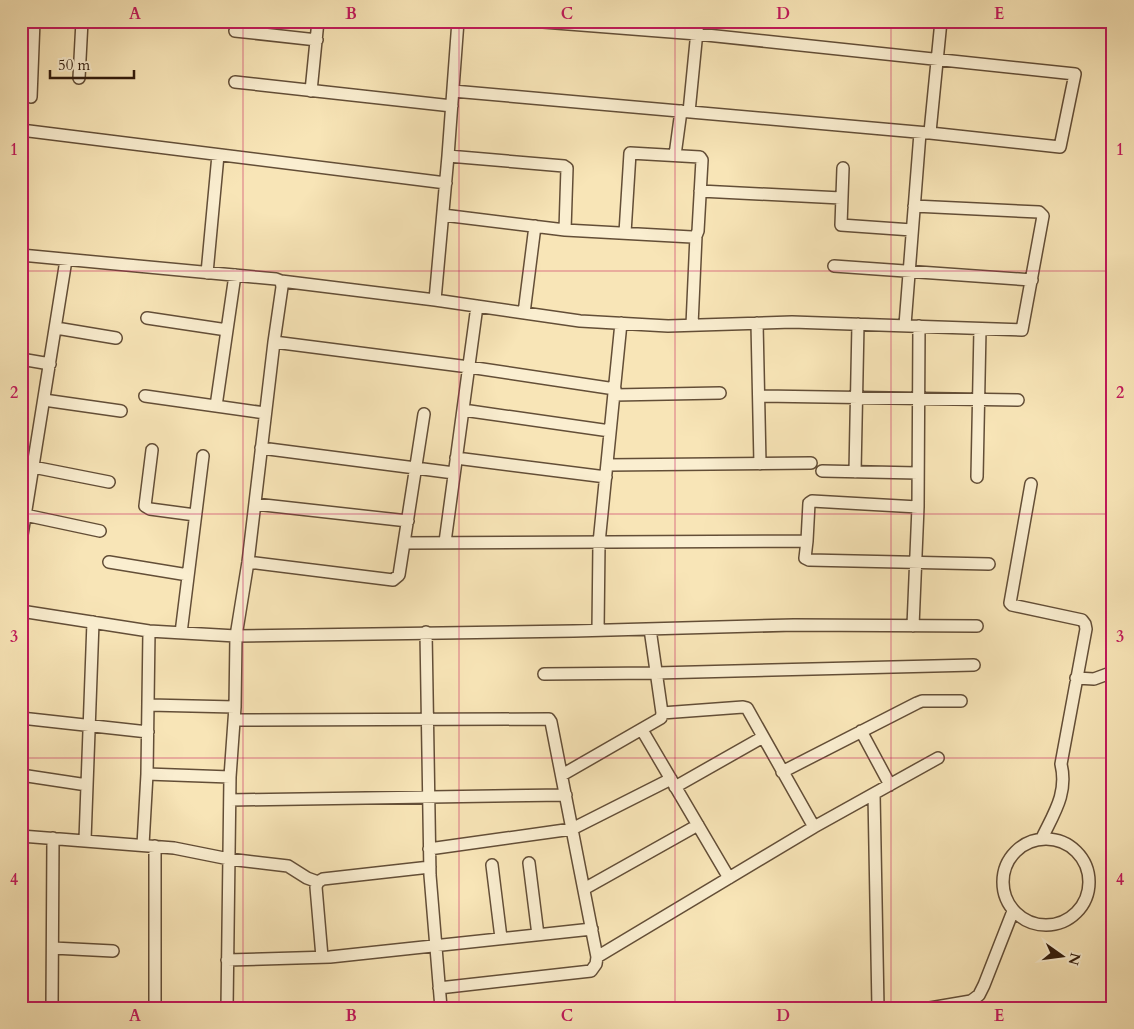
<svg xmlns="http://www.w3.org/2000/svg" width="1134" height="1029" viewBox="0 0 1134 1029" font-family="Cardo,serif">
	<style>
		.lines { fill: none; stroke-linecap: round; stroke-linejoin: round }
		.minor-casing { stroke: #634e37; stroke-width: 14 }
		.minor { stroke: #faeed0; stroke-width: 11 }
		.grid { fill: none; stroke: #c2185b; stroke-width: 1; stroke-opacity: 0.55 }
		.neatline { fill: none; stroke: #c2185b; stroke-width: 2 }
		.grid-label { font-size: 16px; text-anchor: middle; font-weight: bold; fill: #c2185b }
	</style>
	<rect width="100%" height="100%" fill="#f8e5b7"/>
	<filter id="stains"><feTurbulence type="fractalNoise" baseFrequency=".004" numOctaves="4"/><feColorMatrix values="0 0 0 0 .2 0 0 0 0 .09 0 0 0 0 .02 0 0 0 .5 -.17"/></filter>
	<radialGradient id="worn" r=".72"><stop offset=".6" stop-color="#630" stop-opacity="0"/><stop offset="1" stop-color="#630" stop-opacity=".3"/></radialGradient>
	<g class="lines">
		<g class="minor-casing">
			<path id="minor" d="M530,21L697,34L1075,74L1060,147L930,133
				M235,31L317,40
				M79,78L82,21
				M235,82L452,106
				M311,91L318,21
				M453,91L928,133L930,132L941,21
				M31,97L34,21
				M689,112L698,21
				M21,130L446,183
				M675,155L681,111
				M448,156L564,166L567,168L565,230
				M843,168L841,225L912,230
				M700,191L841,198
				M443,215L565,230L692,237L696,236L698,231L702,160L700,157L630,153L625,233
				M21,255L276,279L281,281L282,287L274,342L248,562L236,636L235,707L230,777L227,1008
				M834,266L1032,280
				M207,273L218,155
				M281,281L435,300L448,156L458,21
				M435,300L580,321L668,326L792,322L1022,330L1043,216L1039,212L914,206
				M524,313L535,226
				M147,318L227,330
				M757,323L760,464
				M692,325L696,236
				M905,325L920,133
				M56,328L116,338
				M274,342L469,367L615,389
				M21,359L50,364
				M614,395L720,393
				M145,396L265,413
				M759,396L1018,400
				M44,400L121,411
				M216,406L235,275
				M463,410L610,431
				M261,448L454,473
				M152,450L145,506L150,509L195,515
				M456,458L606,477
				M607,465L811,463
				M33,467L109,482
				M822,471L918,473
				M855,472L858,324
				M977,477L980,329
				M1031,484L1010,603L1012,605L1082,620L1085,624L1086,629L1061,764C1068,793 1054,813 1042,838
				M255,504L408,521
				M25,515L100,531
				M21,541L66,260
				M807,541L809,503L812,501L918,507
				M445,542L477,306
				M404,543L807,541L805,558L809,560L989,564
				M109,562L188,575
				M248,562L393,580L399,575L424,414
				M21,611L149,631L236,636L574,631L794,625L977,626
				M913,626L918,507L919,326
				M598,630L599,543L621,323
				M426,632L430,875L441,1008
				M181,633L203,456
				M544,674L656,673L974,665
				M1076,678L1094,679L1113,672
				M149,705L235,707
				M662,713L743,707L747,708L814,827
				M21,718L148,732
				M234,720L549,719L551,722L597,957L596,964L591,971L439,988
				M642,730L729,878
				M861,731L890,785
				M782,772L917,703L922,701H961
				M147,774L230,777
				M21,775L87,785
				M562,775L661,718L662,713L650,629
				M675,787L763,737
				M874,794L878,1008
				M230,800L566,795
				M21,836L174,848L229,859L288,866L307,878L318,882
				M1003 882a43 43 0 1 1 86 0a43 43 0 1 1-86 0Z
				M85,840L93,622
				M143,845L147,774L149,631
				M155,846V1008
				M429,849L572,829L671,779
				M529,863L538,935
				M492,865L501,938
				M584,889L698,825
				M53,948L113,951
				M322,957L316,887L318,882L323,879L430,867
				M597,957L814,827L938,758
				M227,960L330,957L592,929
				M52,1008L53,838
				M930,1008L971,1001L979,995L984,985L1013,911"/>
		</g>
		<use href="#minor" class="minor"/>
	</g>
	<path class="grid" d="M243,21V1008M459,21V1008M675,21V1008M891,21V1008M21,271H1113M21,514H1113M21,758H1113"/>
	<rect width="1134" height="1029" fill="none" stroke="#f8e5b7" stroke-width="55"/>
	<g transform="translate(1062 956) rotate(104)" stroke="#faeed0" stroke-width="4" paint-order="stroke">
	<path d="M0-4L9 19L0 12L-9 19Z" fill="#311b0c"/>
	<text y="-8" font-size="14" font-weight="bold" text-anchor="middle" fill="#311b0c">N</text>
	</g>
	<path d="M50 70v8h84v-8" fill="none" stroke="#311b0c" stroke-width="2.5"/>
	<text x="58" y="70" font-size="15" fill="#311b0c" stroke="#faeed0" stroke-width="4" paint-order="stroke">50 m</text>
	<rect x="28" y="28" width="1078" height="974" class="neatline"/>
	<g class="grid-label">
		<text x="135" y="19">A</text>
		<text x="351" y="19">B</text>
		<text x="567" y="19">C</text>
		<text x="783" y="19">D</text>
		<text x="999" y="19">E</text>
		<text x="14" y="155">1</text>
		<text x="1120" y="155">1</text>
		<text x="14" y="398">2</text>
		<text x="1120" y="398">2</text>
		<text x="14" y="642">3</text>
		<text x="1120" y="642">3</text>
		<text x="14" y="885">4</text>
		<text x="1120" y="885">4</text>
		<text x="135" y="1021">A</text>
		<text x="351" y="1021">B</text>
		<text x="567" y="1021">C</text>
		<text x="783" y="1021">D</text>
		<text x="999" y="1021">E</text>
	</g>
	<rect width="100%" height="100%" filter="url(#stains)"/>
	<rect width="100%" height="100%" fill="url(#worn)"/>
</svg>
